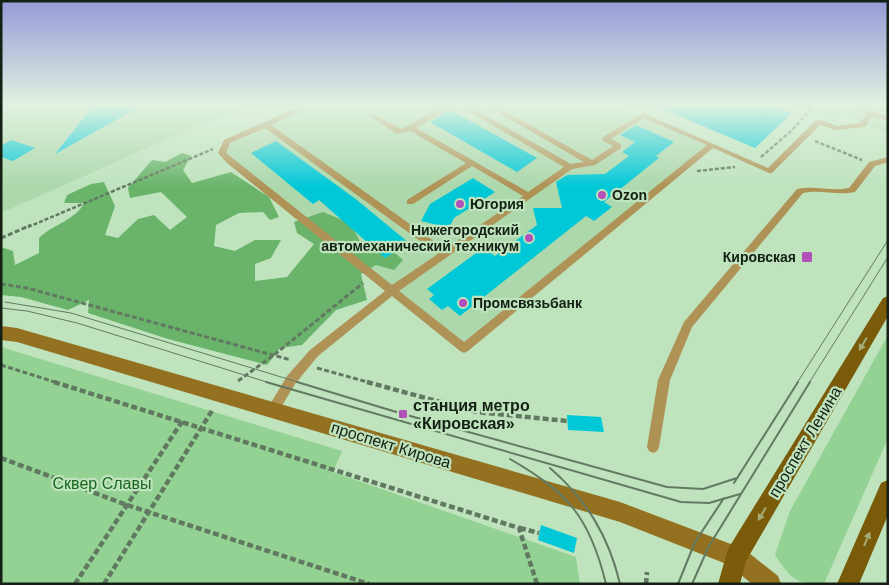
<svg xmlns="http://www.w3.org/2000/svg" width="889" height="585" viewBox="0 0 889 585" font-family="Arial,sans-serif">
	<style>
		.built { fill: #add8ac }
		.green { fill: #93d293 }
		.forest { fill: #69b46a }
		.building { fill: #00c8d7 }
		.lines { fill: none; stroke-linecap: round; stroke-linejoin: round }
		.path-far2 { stroke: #617960; stroke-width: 2.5; stroke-dasharray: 4 2; stroke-linecap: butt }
		.path-far1 { stroke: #617960; stroke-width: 3; stroke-dasharray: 5 2.5; stroke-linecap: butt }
		.path { stroke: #617960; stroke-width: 4.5; stroke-dasharray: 6 3; stroke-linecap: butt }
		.lane { fill: #af9256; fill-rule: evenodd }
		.secondary { fill: #937121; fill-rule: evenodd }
		.primary { fill: #7a5b0a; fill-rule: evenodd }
		.tram-far1 { stroke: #627a61; stroke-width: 1 }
		.tram { stroke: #627a61; stroke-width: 2 }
		.oneway { fill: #a3ad75 }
		.poi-dot { fill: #b150b9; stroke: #bee3bd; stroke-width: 2 }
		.labels { text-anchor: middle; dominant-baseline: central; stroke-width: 4.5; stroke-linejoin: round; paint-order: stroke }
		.poi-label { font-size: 14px; font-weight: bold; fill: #132013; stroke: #bee3bd; text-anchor: start }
		.near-poi-label { font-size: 16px; font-weight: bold; fill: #132013; stroke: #bee3bd; text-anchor: start }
		.near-street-label { font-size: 16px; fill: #132013; stroke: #bee3bd }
		.near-park-label { font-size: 16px; fill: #1a6721; stroke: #bee3bd }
	</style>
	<rect width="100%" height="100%" fill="#bee3bd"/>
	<path class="built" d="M1,105H258L190,129L1,213Z
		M309,105H632L622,113L643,115L712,145L464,348L222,153L227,142Z
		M788,105H888V133L842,116L834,122Z"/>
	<path class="green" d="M888,335V438L824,584C795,584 791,579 775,555L790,511Z
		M1,347L342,451L333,472L576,557L580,584H1Z"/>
	<path class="forest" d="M182,153L191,156L183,170L192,183L231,172L269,197L279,217L270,220L263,212L239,213L216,225L214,246L235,251L255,240H281L271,258L255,264V281L287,277L314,244L297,233L294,222L323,212L350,223L363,247L389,248L403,260L394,270L376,265L361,274L367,300L336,310L302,345L280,348L267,365L168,339L88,313L89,300L68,310L21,297L1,295V247L13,251L15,265L39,253V238C52,225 77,219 84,203H64L67,195L91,184L104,182L115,206L105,235L118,238L138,219L154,215L170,230L187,217L161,192L130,198L128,188L152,160L165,162Z"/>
	<path class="building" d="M94,105H143L55,154Z
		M653,105H772L792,113L755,148Z
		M450,110L537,158L517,172L430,122Z
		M636,125L674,142L656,156L659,158L604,202L612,207L594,221L586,216L460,316L448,306L442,310L429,299L434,295L427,289L483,248L495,256L537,225L533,208H562L556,182L567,175L605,174L629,156L622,152L635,142L620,135Z
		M11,140L35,148L13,161L1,157V146Z
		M276,141L357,200L409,243L385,258L319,200L313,204L251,153Z
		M473,178L495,192L454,218L449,228L421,221L430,204Z
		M567,415L601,417L604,432L568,430Z
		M541,525L577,538L574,553L538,540Z"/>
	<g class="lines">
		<path class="path-far2" d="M815,141L862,160
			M761,157L791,131L812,108L805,105
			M697,171L735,167
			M28,227L213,149"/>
		<path class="path-far1" d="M1,238L31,225
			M1,284L27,288L291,360
			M1,365L58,383
			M317,368L371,383
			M238,381L274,355L363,283"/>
		<path class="path" d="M54,382L519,528L537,584
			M367,382L477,412L567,421
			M1,458L127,505L369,584
			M520,528L539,533
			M75,584L183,420
			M104,584L213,409
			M646,584L647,572"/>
		<path class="lane" d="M303,105H312L271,125L445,249L523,196L472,166L413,204H407V200L466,163L410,131L397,134L371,117V115H375L401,129L446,105H455L416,128L528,192L564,167L458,105H467L571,164L584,162L485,105H494L592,160L613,146L603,141V137L643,113L768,168L816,120H822L837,126L860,123L867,114L846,105C861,105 874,112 888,117V121L873,116L865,127L836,130L820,125L772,173H769L713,148L468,351L464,353L460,351L392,296L318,356L295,384L277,414L273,416L269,414L267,410L269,406L287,376L310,350L385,291L227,163L218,153L224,140ZM643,118L707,145L464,342L399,291L572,169L595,165L621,148V144L611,139ZM265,128L438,254L392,285L226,153L230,143Z
			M888,157V162L875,166L855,192C837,196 820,189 803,193L692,327L670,380L659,447L657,451L653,453L649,451L647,447L658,380L684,322L797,189C815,185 832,192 849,188L869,162Z"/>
		<path class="secondary" d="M1,326L17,328L620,502L744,549L778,576L781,584H752L729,565L620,522L17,342L1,340Z"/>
		<path class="primary" d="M888,296V316L746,561L740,584H718L728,549L883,298Z
			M888,480V515L859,584H837L881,483Z"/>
		<path class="tram-far1" d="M5,302L71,313L301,383
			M1,308L27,311L77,323L270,383
			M797,383L888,240
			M809,383L888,257"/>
		<path class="tram" d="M266,382L681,502L709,503L740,494
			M297,382L403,414L667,487L703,489L737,478
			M510,459C569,493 590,518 606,584
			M550,468C587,500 609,537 620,584
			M734,483L798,382
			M678,584L695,542L724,498
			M692,584L709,546L810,382"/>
	</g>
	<defs><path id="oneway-solid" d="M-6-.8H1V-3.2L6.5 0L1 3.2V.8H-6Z" transform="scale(1.25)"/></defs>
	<g class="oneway">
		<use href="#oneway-solid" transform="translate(863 344) rotate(121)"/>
		<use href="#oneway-solid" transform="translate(762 514) rotate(121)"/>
		<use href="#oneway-solid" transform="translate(867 539) rotate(-67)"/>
	</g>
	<linearGradient id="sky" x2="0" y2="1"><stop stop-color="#959ad7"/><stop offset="0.56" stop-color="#e2f2e1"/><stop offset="1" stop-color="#e2f2e1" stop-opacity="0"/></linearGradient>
	<rect width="889" height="187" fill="url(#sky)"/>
	<g class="poi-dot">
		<circle cx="602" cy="195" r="5"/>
		<circle cx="460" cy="204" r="5"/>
		<circle cx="529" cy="238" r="5"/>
		<rect x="801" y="251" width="12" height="12" rx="2.5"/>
		<circle cx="463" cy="303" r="5"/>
		<rect x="398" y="409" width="10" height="10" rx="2.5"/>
	</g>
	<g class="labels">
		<g class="poi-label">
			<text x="612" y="195">Ozon</text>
			<text x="470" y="204">Югория</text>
			<text x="519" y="230" text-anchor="end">Нижегородский<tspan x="519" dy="16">автомеханический техникум</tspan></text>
			<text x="796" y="257" text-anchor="end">Кировская</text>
			<text x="473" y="303">Промсвязьбанк</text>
		</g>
		<g class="near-poi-label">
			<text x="413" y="405">станция метро<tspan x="413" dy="18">«Кировская»</tspan></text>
		</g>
		<g class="near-street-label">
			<text transform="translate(805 442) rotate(-59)">проспект Ленина</text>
			<text transform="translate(391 445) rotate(17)">проспект Кирова</text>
		</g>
		<g class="near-park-label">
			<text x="102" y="483">Сквер Славы</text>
		</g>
	</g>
	<rect width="889" height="585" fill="none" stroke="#132013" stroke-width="5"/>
</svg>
